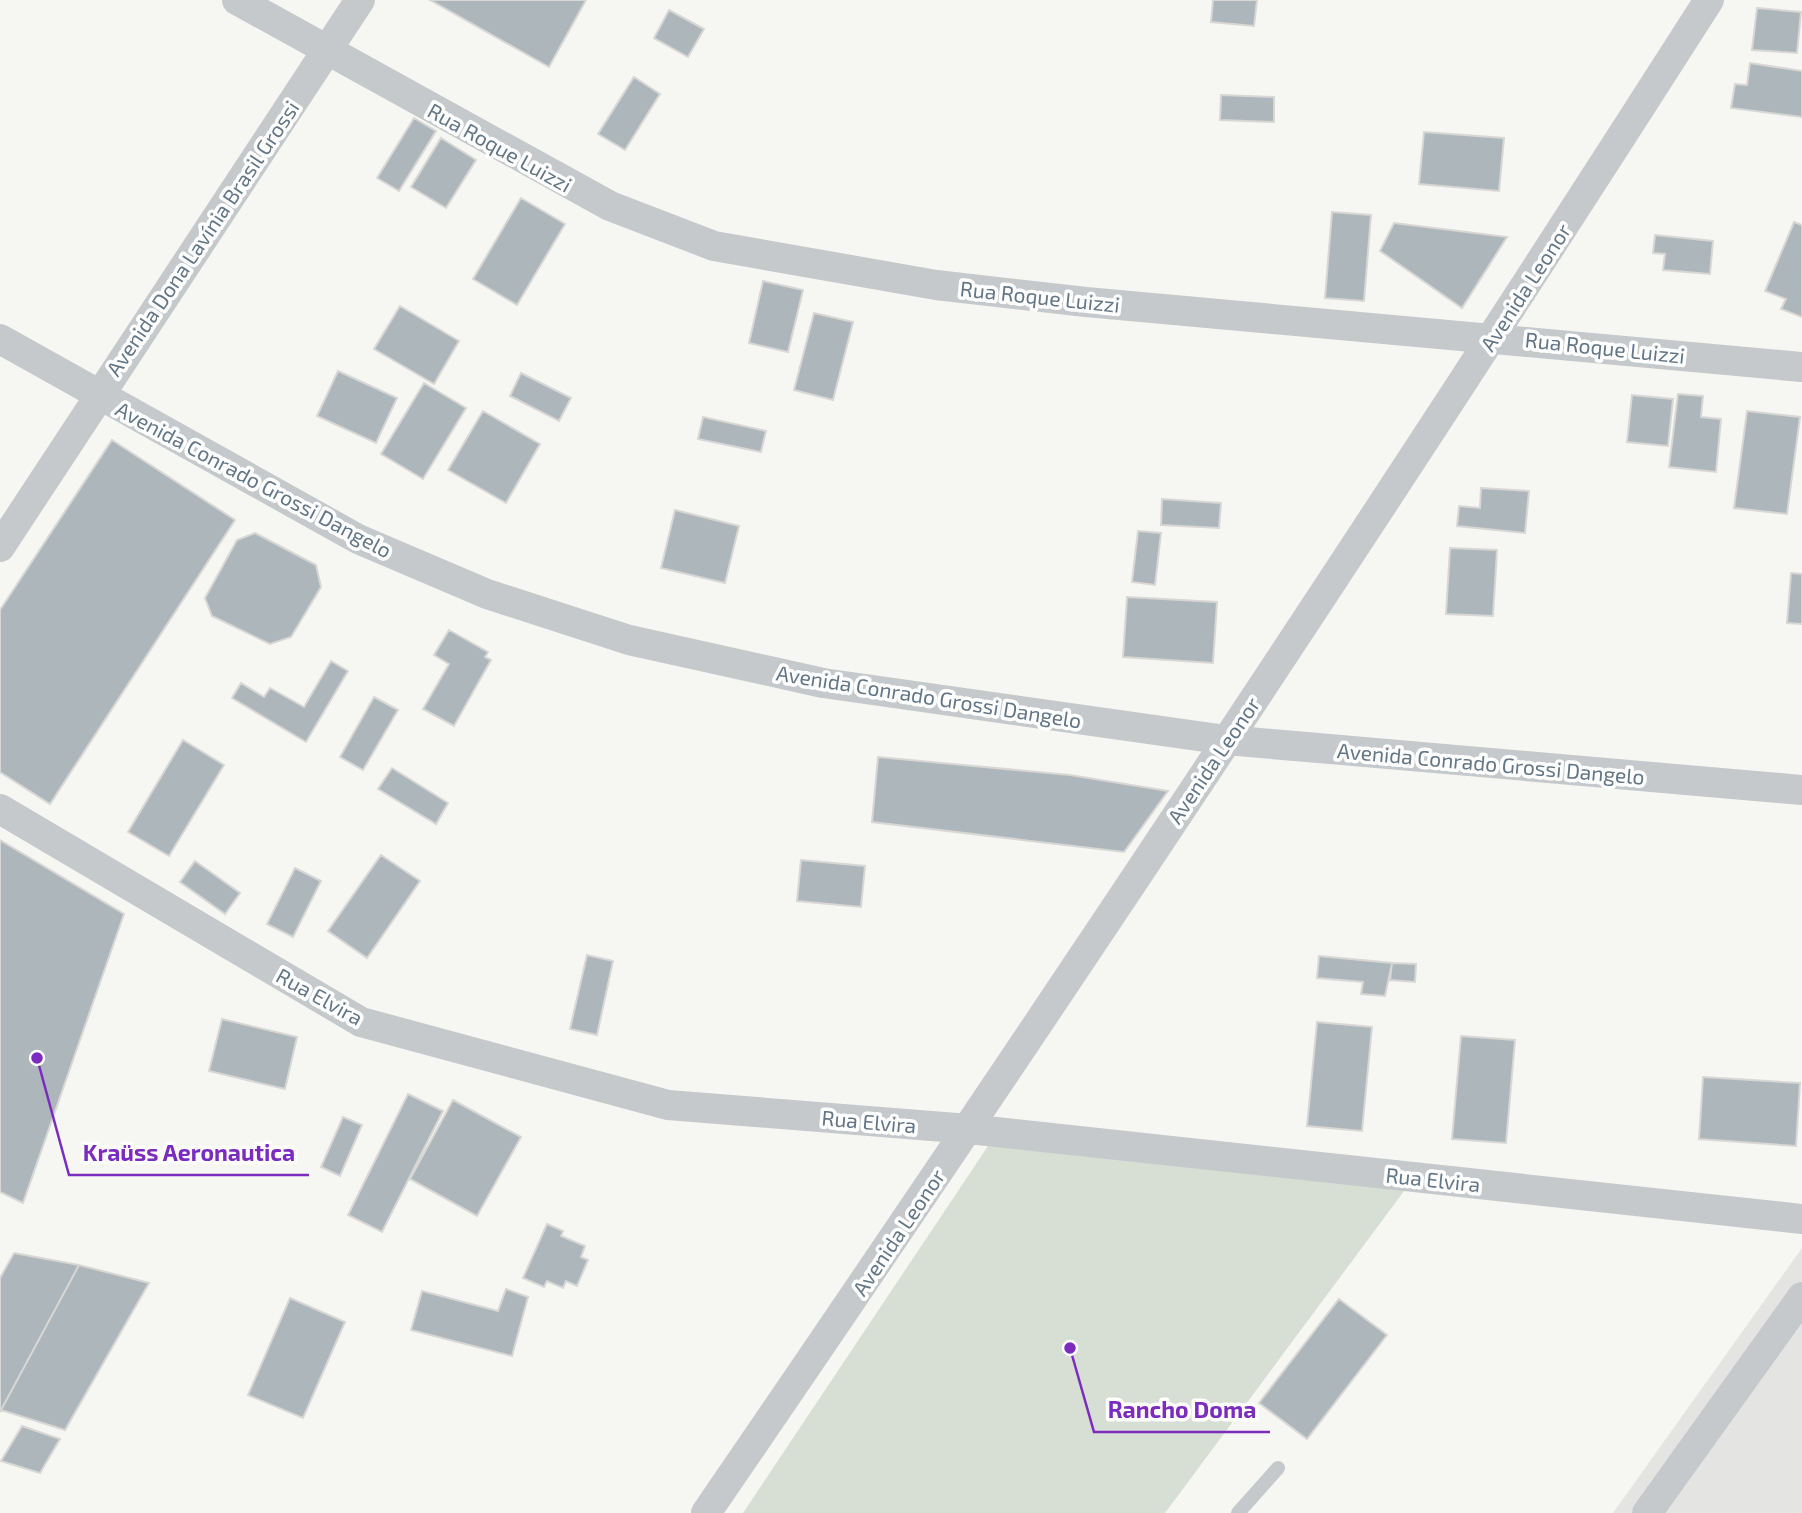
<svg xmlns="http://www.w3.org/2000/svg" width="1802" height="1513" viewBox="0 0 1802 1513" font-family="'Exo 2',sans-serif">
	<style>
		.built { fill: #e4e5e3 }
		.green { fill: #d7ded3 }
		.building { fill: #adb6bb; stroke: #d7d7d5; stroke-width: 2 }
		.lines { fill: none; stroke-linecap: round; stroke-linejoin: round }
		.service { stroke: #c5c9cc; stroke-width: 14 }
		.minor { stroke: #c5c9cc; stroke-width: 30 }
		.labels { text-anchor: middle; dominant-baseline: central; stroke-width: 7; stroke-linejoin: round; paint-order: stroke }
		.street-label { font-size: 21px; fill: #627686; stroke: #fff }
		.leader { fill: none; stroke: #7b2cbf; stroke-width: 2.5 }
		.callout-dot { fill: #7b2cbf; stroke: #fff; stroke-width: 2.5 }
		.callout-label { font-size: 23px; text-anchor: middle; font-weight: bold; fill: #7b2cbf; stroke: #fff; stroke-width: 7; stroke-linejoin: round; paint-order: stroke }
	</style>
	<rect width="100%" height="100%" fill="#f6f6f2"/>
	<path class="built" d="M1802,1248V1513H1613Z"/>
	<path class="green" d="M988,1146L1410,1183L1165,1513H743Z"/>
	<path class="building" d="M430,0H586L549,67Z
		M1213,0H1257L1254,26L1211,22Z
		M1757,8L1801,12L1797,53L1752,50Z
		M669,10L704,29L688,57L654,38Z
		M1750,63L1802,71V117L1731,108L1735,84L1747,85Z
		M634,77L660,94L625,150L598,134Z
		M1221,95L1274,97V122L1220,120Z
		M414,118L436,131L399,191L377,178Z
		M1424,132L1504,138L1499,191L1419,184Z
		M441,138L476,160L446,208L411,187Z
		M521,198L565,224L517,305L473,279Z
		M1332,212L1371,215L1364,301L1325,298Z
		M1794,222L1802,225V317L1781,309L1786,299L1765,291Z
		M1394,223L1507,237L1462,308L1380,251Z
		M1655,235L1713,241L1710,274L1663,270L1665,254L1653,253Z
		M763,281L803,290L788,352L749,343Z
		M400,306L459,341L434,384L374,349Z
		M814,313L853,322L833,400L794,390Z
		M338,371L397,398L376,443L317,416Z
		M521,373L571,398L559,421L510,396Z
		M424,383L466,408L423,479L381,454Z
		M1678,394L1703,396L1701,417L1721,419L1716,472L1669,467Z
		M1632,395L1673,399L1668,446L1627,442Z
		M483,411L540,444L506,503L448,470Z
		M1747,411L1800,417L1787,514L1734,508Z
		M703,417L766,431L761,452L698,439Z
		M112,440L235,520L50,804L0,772V610Z
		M1481,488L1529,491L1525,533L1457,526L1459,506L1480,508Z
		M1162,499L1221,503L1219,528L1161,525Z
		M675,510L739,526L725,583L661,568Z
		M1138,531L1161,533L1155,585L1132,582Z
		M255,533L316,565L321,587L291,637L270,644L212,616L205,598L237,540Z
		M1450,548L1497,550L1493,616L1446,614Z
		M1791,573L1802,574V624L1787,623Z
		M1127,597L1217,602L1213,663L1123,657Z
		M449,630L488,652L485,657L491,660L454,726L423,709L449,664L434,655Z
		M331,661L348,671L306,742L232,698L241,683L264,697L270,688L304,707Z
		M374,697L398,710L363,770L340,757Z
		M183,740L224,765L169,856L128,832Z
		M878,757L1070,775L1168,791L1124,852L872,822Z
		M392,768L448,803L436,824L378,789Z
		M0,840L124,914L23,1203L0,1192Z
		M381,855L420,881L367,958L328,931Z
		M801,860L865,866L861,907L797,901Z
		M195,861L240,893L225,914L180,882Z
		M295,868L321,881L293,937L267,924Z
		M587,955L613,961L597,1035L570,1029Z
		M1319,956L1392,963L1385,996L1361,994L1363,982L1317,978Z
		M1392,963L1416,964L1415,982L1390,980Z
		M222,1019L297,1037L285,1089L209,1071Z
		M1317,1022L1372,1027L1362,1131L1307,1126Z
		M1461,1036L1515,1040L1506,1143L1452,1139Z
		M1703,1077L1800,1083L1796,1146L1699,1139Z
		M408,1094L443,1111L382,1232L348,1215Z
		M453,1100L521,1137L477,1216L410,1179Z
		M343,1117L362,1125L340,1176L321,1167Z
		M547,1224L563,1231L561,1236L585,1246L581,1257L588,1260L577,1286L566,1281L563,1288L547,1281L544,1287L523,1278Z
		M14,1253L79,1265L0,1412V1278Z
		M79,1265L149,1283L65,1430L1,1410Z
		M506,1289L528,1297L512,1356L411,1330L422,1291L498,1311Z
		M290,1298L345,1322L303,1418L248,1395Z
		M1339,1299L1387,1335L1307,1439L1259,1403Z
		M22,1426L60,1439L40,1473L1,1461Z"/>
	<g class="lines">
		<path class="service" d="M1238,1513L1278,1468"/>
		<path class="minor" d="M237,0L610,206L714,246L936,285L1086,302L1802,367
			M0,339L358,539L487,594L629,640L823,683L1226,740L1802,790
			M0,547L360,0
			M0,809L361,1022L668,1105L969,1129L1802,1219
			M706,1513C1048,1014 1383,510 1709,0
			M1647,1513L1802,1297"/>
	</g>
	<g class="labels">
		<g class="street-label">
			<text transform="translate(500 147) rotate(29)">Rua Roque Luizzi</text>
			<text transform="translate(202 238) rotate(-56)">Avenida Dona Lavínia Brasil Grossi</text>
			<text transform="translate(1525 287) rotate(-57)">Avenida Leonor</text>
			<text transform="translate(1040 296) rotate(6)">Rua Roque Luizzi</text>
			<text transform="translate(1605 347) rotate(6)">Rua Roque Luizzi</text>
			<text transform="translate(254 479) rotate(28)">Avenida Conrado Grossi Dangelo</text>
			<text transform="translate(929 696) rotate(9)">Avenida Conrado Grossi Dangelo</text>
			<text transform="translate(1213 760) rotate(-56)">Avenida Leonor</text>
			<text transform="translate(1491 763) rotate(5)">Avenida Conrado Grossi Dangelo</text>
			<text transform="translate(320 996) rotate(29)">Rua Elvira</text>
			<text transform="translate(869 1121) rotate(5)">Rua Elvira</text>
			<text transform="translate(1433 1179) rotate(6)">Rua Elvira</text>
			<text transform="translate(898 1232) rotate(-56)">Avenida Leonor</text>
		</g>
	</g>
	<path class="leader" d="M37 1058L69 1175H309M1070 1348L1094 1432H1270"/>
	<g class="callout-dot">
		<circle cx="37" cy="1058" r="7"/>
		<circle cx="1070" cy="1348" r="7"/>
	</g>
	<g class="callout-label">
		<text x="189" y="1161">Kraüss Aeronautica</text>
		<text x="1182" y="1418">Rancho Doma</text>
	</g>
</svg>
